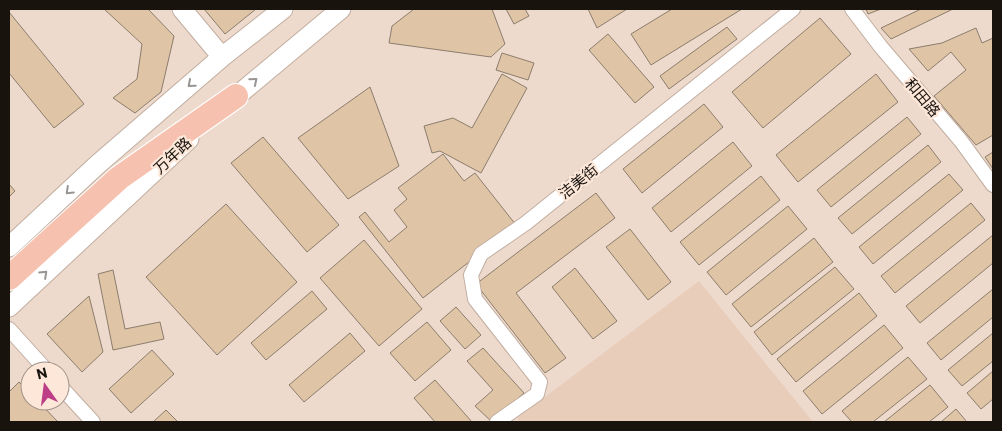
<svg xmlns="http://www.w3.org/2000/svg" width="1002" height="431" viewBox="0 0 1002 431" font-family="Commissioner,'Noto Sans SC',sans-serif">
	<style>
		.built { fill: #e9cdbb }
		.building { fill: #e0c4a6; stroke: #8b7d6d }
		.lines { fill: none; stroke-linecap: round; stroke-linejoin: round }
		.street-casing { stroke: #c1aea1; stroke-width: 16 }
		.secondary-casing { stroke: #c1aea1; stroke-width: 21 }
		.highway-casing { stroke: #fff; stroke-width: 26 }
		.street { stroke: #fff; stroke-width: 14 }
		.secondary { stroke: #fff; stroke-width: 19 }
		.highway { stroke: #f7c1af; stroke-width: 24 }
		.oneway { stroke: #989593 }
		.labels { text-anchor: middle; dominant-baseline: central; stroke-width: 4.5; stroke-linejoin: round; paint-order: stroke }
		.street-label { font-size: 15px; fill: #19130e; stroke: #fce7d9 }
	</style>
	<rect width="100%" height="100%" fill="#eedacc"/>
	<path class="built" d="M699,281L813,422H520L517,418Z"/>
	<path class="building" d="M104,9H148L174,36L161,92L135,113L113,98L137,79L142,44Z
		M204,9H256L225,34Z
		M414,9H492L505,44L491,57L389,43L392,26Z
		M506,9H525L529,16L514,24Z
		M588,9H627L597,28Z
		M672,9H742L651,65L631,34Z
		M866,9H881L868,14Z
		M921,9H953L891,39L881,28Z
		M9,12L84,104L54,128L9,73Z
		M820,18L851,54L763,128L732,92Z
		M727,27L737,39L669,89L660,76Z
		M976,28L982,43L993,38V135L976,145L934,96L966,70L951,52L928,71L909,49L942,43Z
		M608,34L654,87L635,103L589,50Z
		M502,53L534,63L528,80L496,70Z
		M502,74L527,88L481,173L440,151L432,153L424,126L453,118L472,128Z
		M876,74L898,102L798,182L776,155Z
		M370,87L399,166L348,199L298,138Z
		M704,104L723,127L642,193L623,169Z
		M907,117L921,134L831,207L817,190Z
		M263,137L339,225L307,252L231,163Z
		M733,142L752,166L671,232L652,208Z
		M928,145L941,162L852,234L838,218Z
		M993,152V169L985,157Z
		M443,154L464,181L475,173L516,225L423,298L359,217L365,212L389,242L407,227L394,210L407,199L398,188Z
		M949,174L963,190L873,264L859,247Z
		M761,176L780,200L699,265L680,242Z
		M9,184L15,191L9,197Z
		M596,193L615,218L516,293L566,358L545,373L476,284Z
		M971,203L985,220L895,293L881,276Z
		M226,204L297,282L217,355L146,277Z
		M788,206L807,229L726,295L707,272Z
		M630,229L671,282L648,300L606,247Z
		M993,235V263L920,323L906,306Z
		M814,238L833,262L751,327L732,304Z
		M364,240L422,309L379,346L320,278Z
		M835,267L854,289L772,355L754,332Z
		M575,268L617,321L593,339L552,287Z
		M113,270L125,329L160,322L164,339L113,350L98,274Z
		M993,289V317L941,360L927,343Z
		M312,291L327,309L266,360L251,343Z
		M859,293L877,316L796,382L777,359Z
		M89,296L103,352L82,372L47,334Z
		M456,307L481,335L465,349L440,321Z
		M427,322L451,350L415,381L390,353Z
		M884,325L903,348L822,414L803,391Z
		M350,333L365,351L304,402L289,385Z
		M993,333V361L962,386L948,370Z
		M483,348L524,393L492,422L475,406L493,390L467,361Z
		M152,350L174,374L131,413L109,389Z
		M908,357L927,379L873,422H852L842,411Z
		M993,371V399L981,409L967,393Z
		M435,380L472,422H435L414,398Z
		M19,382L30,393V401H38L58,422H9V392Z
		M930,385L948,407L929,422H884Z
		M956,409L967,422H941Z
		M166,410L178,422H153Z"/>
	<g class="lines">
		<g class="street-casing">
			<path id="street" d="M852,9L881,47L961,141L993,185
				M9,329L47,371
				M60,386L93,422
				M497,422L537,394L540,382L475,299L471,275L481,254L526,223L793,9"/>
		</g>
		<g class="secondary-casing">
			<path id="secondary" d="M182,9L222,57
				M226,105L341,9
				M9,247L97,165L222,57L283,9
				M9,307L189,139"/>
		</g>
		<g class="highway-casing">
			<path id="highway" d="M9,278L119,178L236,96"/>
		</g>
		<use href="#street" class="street"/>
		<use href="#secondary" class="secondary"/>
		<use href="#highway" class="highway"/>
	</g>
	<defs><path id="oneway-chevron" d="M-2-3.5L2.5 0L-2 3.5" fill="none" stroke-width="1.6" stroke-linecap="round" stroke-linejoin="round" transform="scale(1.25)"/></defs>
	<g class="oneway">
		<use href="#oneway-chevron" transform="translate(254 81) rotate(-40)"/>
		<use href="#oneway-chevron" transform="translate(191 84) rotate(139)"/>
		<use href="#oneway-chevron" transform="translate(69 191) rotate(137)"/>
		<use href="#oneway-chevron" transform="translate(44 274) rotate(-43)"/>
	</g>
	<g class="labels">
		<g class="street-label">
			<text transform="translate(923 97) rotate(50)">和田路</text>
			<text transform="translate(172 155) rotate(-43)">万年路</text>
			<text transform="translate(578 181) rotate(-39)">洁美街</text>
		</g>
	</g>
	<rect width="1002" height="431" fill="none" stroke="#19130e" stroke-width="20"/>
	<g transform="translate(45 386) rotate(346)"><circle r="24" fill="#fce7d9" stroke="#a19288"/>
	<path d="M0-4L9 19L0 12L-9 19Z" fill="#bd3d87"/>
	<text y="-8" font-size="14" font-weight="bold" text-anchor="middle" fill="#19130e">N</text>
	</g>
</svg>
